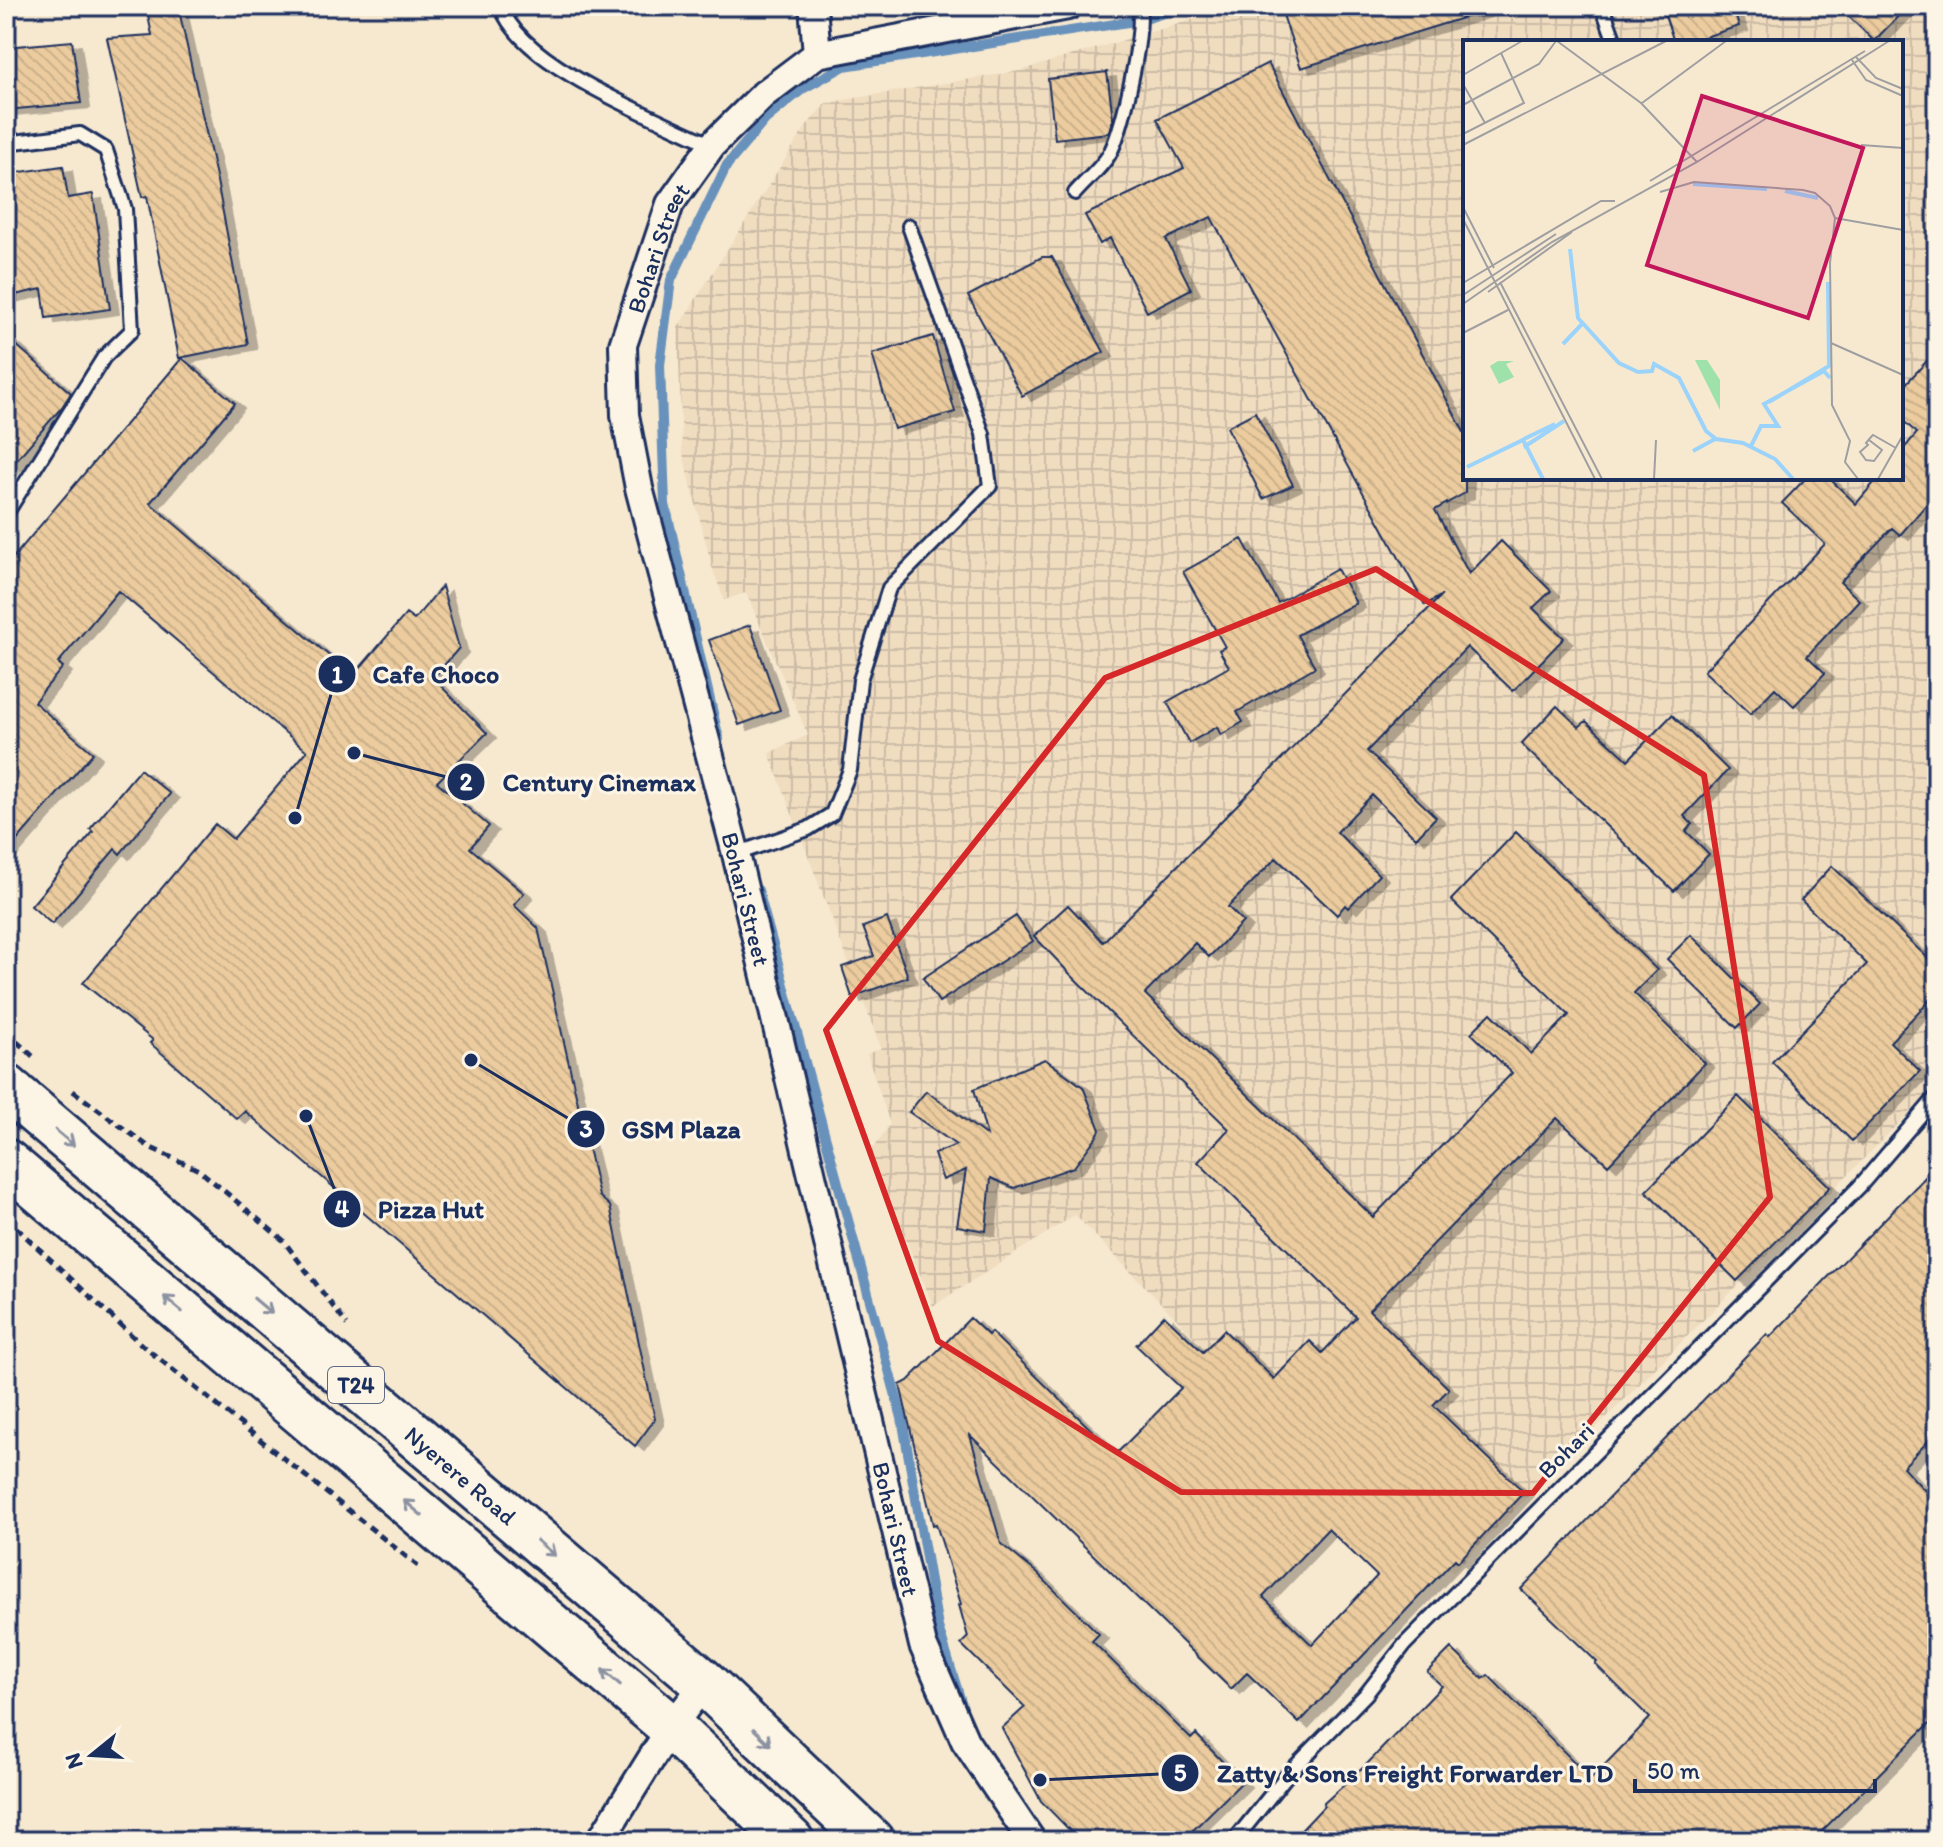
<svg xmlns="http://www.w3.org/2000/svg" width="1943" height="1847" viewBox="0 0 1943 1847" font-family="Itim,sans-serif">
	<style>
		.industrial { fill: url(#industrial-grid); fill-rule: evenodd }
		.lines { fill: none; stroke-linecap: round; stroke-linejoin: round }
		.stream { stroke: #6891bc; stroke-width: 10 }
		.building { fill: url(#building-back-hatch); stroke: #1b2f5e; stroke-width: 2; fill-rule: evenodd; filter: url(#shadow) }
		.lane-casing { stroke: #1b2f5e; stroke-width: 18 }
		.street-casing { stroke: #1b2f5e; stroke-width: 32 }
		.highway-casing { stroke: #1b2f5e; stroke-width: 50 }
		.path { stroke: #1b2f5e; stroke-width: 5; stroke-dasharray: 8 6; stroke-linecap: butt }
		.lane { stroke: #fcf5e5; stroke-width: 12 }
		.street { stroke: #fcf5e5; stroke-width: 26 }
		.highway { stroke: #fcf5e5; stroke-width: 44 }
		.oneway { stroke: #8c92a2 }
		.marked { fill: none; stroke: #d62828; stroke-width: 6; stroke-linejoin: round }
		.labels { text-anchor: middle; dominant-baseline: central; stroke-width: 6; stroke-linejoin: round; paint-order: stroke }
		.shield { fill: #fcf5e5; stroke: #5e6a86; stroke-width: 2 }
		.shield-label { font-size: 22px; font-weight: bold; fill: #1b2f5e }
		.street-label { font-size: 24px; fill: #1b2f5e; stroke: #fcf5e5 }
		.inset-river { fill: none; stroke: #9bd3fb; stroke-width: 4 }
		.inset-road { fill: none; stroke: #9f9fa2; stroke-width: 2 }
		.view { fill: #c2185b; fill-opacity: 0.15; stroke: #c2185b; stroke-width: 4 }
		.inset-edge { fill: none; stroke: #1b2f5e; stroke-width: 4 }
		.leader { fill: none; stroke: #1b2f5e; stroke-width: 3 }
		.callout-dot { fill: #1b2f5e; stroke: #fcf5e5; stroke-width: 3 }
		.mark-label { font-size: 24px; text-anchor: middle; font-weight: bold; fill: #fff }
		.callout-label { font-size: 26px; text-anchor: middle; font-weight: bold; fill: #1b2f5e; stroke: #fcf5e5; stroke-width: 6; stroke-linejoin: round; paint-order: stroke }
	</style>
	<defs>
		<pattern id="industrial-grid" width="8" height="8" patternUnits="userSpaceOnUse" patternTransform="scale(2)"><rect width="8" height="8" fill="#f0dcbf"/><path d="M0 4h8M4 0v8" fill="none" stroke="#cdbda7"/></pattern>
		<pattern id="building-back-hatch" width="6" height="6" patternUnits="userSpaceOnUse" patternTransform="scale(2)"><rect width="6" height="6" fill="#eccc9e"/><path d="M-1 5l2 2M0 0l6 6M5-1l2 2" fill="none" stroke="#cab08a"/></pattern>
		<filter id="shadow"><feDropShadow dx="9" dy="5" stdDeviation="0" flood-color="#0004"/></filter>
	</defs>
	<rect width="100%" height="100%" fill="#f7e9d0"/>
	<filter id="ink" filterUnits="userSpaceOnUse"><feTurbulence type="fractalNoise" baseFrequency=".0125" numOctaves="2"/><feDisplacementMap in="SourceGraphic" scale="16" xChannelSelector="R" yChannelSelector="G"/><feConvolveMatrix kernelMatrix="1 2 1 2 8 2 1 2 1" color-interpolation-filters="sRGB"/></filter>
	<g filter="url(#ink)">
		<path class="industrial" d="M1239,6H1937V1085L1453,1572L1270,1415L1075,1215L933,1306L870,1153L890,1124L867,1054L881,1048L769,753L808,735L746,593L724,600L712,567L682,450L678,327L807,125L826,103L1019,71ZM1465,42H1901V478H1465Z"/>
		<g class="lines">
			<path class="stream" d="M719,739L665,504L660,365L671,280L727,165L765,120L804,88L844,66L1141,20L1187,6
				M758,890L902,1418L938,1627L963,1708"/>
		</g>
		<path class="building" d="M146,6H178L217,181L248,344L179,358L147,196L142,197L107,38L152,35Z
			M1280,6H1481L1482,12L1301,68Z
			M1662,6H1732L1739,26L1689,42H1674Z
			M1838,6H1908L1874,41Z
			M72,41L81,103L6,110V47Z
			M1268,63L1465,434V493L1435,510L1469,574L1501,541L1551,591L1533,608L1564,638L1513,691L1467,647L1367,751L1436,817L1416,838L1372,795L1337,832L1379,875L1348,908L1345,905L1337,915L1276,858L1228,907L1243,922L1209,957L1195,943L1145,994L1373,1217L1512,1073L1471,1033L1491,1013L1531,1054L1569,1015L1451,900L1516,832L1657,970L1634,993L1705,1063L1608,1165L1557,1118L1369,1310L1449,1389L1433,1405L1524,1492L1458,1562L1455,1559L1299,1723L1247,1673L1231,1689L970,1435L1001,1544L1036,1572L1099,1634L1092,1641L1191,1739L1196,1734L1242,1782L1182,1841H1080L1041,1801L1002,1728L1025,1707L961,1644L968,1637L959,1605L961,1604L936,1524L933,1525L900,1385L908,1381L970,1318L988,1335L991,1332L1116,1454L1181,1388L1136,1345L1164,1315L1203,1352L1224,1330L1274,1379L1310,1341L1322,1353L1356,1317L1198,1162L1229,1129L1071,975L1034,936L1068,905L1103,942L1442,595L1425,605L1211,217L1166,239L1191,289L1147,312L1110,238L1100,244L1085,215L1184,168L1157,119ZM1328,1529L1377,1576L1312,1645L1263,1597Z
			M1107,72L1113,119L1108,133L1055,139L1048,79Z
			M63,166L68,198L93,194L110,309L46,318L42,289L6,297V174Z
			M1042,257H1052L1104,352L1022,396L968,296Z
			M6,336L71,393L62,407L6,472Z
			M933,336L955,412L894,429L872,354Z
			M1937,350V492L1900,535L1892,528L1840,582L1859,600L1807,656L1825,673L1794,706L1775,688L1750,714L1704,671L1825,544L1782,503L1806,478H1829L1856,504L1878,478H1901V452L1917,433L1901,419V389Z
			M182,358L235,403L150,503L353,676L406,614L414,620L442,586L459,648L433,678L487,733L437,782L489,826L470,848L524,893L514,905L538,928L599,1196L610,1206L655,1419L635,1446L245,1111L237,1119L150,1043L153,1040L83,983L215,824L233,839L307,751L118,591L58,663L63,667L34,702L93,753L6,853V566Z
			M1255,412L1293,485L1263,499L1227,427Z
			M1242,539L1278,603L1337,569L1356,603L1297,635L1315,667L1237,712L1243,722L1221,735L1217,727L1189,743L1167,702L1229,667L1219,650L1225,647L1183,572Z
			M750,625L780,710L739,725L709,640Z
			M1557,706L1579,727L1586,721L1628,760L1672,715L1728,770L1684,816L1692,824L1686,831L1709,854L1674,891L1521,744Z
			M140,769L170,794L120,854L115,849L52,924L31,906L93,832L90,829Z
			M1832,866L1937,967V992L1890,1042L1920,1071L1852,1141L1772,1062L1867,964L1801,900Z
			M1016,916L1033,941L939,1002L923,978Z
			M887,918L908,977L852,997L842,967L874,956L863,927Z
			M1691,935L1760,1004L1737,1028L1667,959Z
			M1045,1059L1083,1087L1100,1130L1097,1136L1074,1167L1014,1188L991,1178L986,1231L957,1226L966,1170L943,1180L934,1154L956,1145L909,1112L926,1091L987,1136L974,1089Z
			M1738,1096L1830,1187L1737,1281L1646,1191Z
			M1937,1165V1432L1903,1467L1937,1504V1716L1812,1841H1291L1324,1806L1323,1804L1366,1765L1442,1686L1427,1672L1451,1648L1483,1679L1488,1675L1591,1779L1650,1718L1595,1664L1597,1662L1521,1589L1767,1334L1770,1337Z"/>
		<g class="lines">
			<g class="lane-casing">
				<path id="lane" d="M501,6C520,66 657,118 712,145
					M1602,6L1615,42
					M6,143L80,134L106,150L125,209L132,330L104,357L6,514
					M1075,193C1086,180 1104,166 1111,151C1124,124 1144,34 1139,6
					M736,854L808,829L832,814L850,770L860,680L889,588L990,486L983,434L909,226
					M1234,1841L1287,1775L1366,1694L1405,1644L1859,1187L1937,1096"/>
			</g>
			<g class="street-casing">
				<g id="street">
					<path d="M813,6L817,54"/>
					<path d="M600,1841L671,1727L705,1683"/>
					<path id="s1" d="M1032,1841L965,1741L923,1645L736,854L639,488L625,415L623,345L670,204L712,145L764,94L817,54L1068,6"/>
				</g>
			</g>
			<g class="highway-casing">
				<g id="highway">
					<path id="s2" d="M6,1087L705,1683L871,1841"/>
					<path d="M6,1162L671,1727L791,1841"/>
				</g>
			</g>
			<path class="path" d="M6,1032L35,1058
				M73,1091L149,1147L199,1170L283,1240L347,1325
				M6,1218L143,1346L418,1566"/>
			<use href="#lane" class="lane"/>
			<use href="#street" class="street"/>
			<use href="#highway" class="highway"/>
		</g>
		<defs><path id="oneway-shaft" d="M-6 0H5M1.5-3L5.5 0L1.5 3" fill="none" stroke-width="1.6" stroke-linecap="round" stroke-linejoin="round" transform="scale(2)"/></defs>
		<g class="oneway">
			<use href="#oneway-shaft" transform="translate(65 1138) rotate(40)"/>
			<use href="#oneway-shaft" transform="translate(173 1304) rotate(-140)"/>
			<use href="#oneway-shaft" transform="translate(263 1306) rotate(40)"/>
			<use href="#oneway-shaft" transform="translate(413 1508) rotate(-140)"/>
			<use href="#oneway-shaft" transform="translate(546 1548) rotate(40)"/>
			<use href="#oneway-shaft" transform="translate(611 1677) rotate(-140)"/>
			<use href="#oneway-shaft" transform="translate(762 1737) rotate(44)"/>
		</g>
	</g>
	<path class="marked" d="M1376,569L1704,775L1770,1197L1533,1493L1181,1492L938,1341L826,1030L1105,678Z"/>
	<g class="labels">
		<rect class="shield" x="328" y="1367" width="56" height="36" rx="6"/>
		<g class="shield-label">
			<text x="356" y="1385">T24</text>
		</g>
		<g class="street-label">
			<text stroke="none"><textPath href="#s1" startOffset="1664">Bohari Street</textPath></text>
			<text transform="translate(746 899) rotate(76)">Bohari Street</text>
			<text transform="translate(1566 1450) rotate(-45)">Bohari</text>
			<text stroke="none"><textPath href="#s2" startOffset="598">Nyerere Road</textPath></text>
			<text transform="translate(896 1529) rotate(77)">Bohari Street</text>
		</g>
	</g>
	<g transform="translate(1463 40)">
		<rect width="440" height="440" fill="#f7e9d0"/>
		<path d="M232,320H244L257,340V370ZM35,321H51L43,324L51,337L36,344L27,326Z" fill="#9ee1ab"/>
		<path class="inset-river" d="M230,144L304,149M322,151L355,158M107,209L115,278L156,323L175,332L189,331L191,324L216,338L243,391L253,399L280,403L312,419L330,439M100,304L119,284M306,362L366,326L365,242M61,399L92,384M65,406L61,407L101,381M288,406L298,386H315L301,364L361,331L367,338M230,411L252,399M4,427L60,400L80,439"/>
		<path class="inset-road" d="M94,1L178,63L234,122M393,17L413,38L440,49M389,20L403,40L440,56M0,35L59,1M0,44L22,83M179,63L263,1M0,65L76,24L93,1M0,94L61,63L38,13M0,105L203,1M398,105L440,108M187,141L402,11M197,152L231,142L340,150L352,153L367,166L372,178L367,223L369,365L387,401L382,422L395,439M0,167L31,228M372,178L440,190M0,179L132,439M37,242L139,439M0,243L138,161H152M25,252L109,192M0,255L93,194M0,264L89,202L234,122L426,1M0,293L45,270M368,303L440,335M406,400L419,410L411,421L403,420L397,412L405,405L403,403L408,397L410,395L433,408M191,439L193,400M415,439L440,395"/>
		<path class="view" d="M239,56L400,108L345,278L184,225Z"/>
		<rect width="440" height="440" class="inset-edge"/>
	</g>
	<path class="leader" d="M295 818L337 674M354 753L466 782M471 1060L586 1129M306 1116L342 1209M1040 1780L1180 1773"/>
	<g class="callout-dot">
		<circle cx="295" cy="818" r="8"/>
		<circle cx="354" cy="753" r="8"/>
		<circle cx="471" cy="1060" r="8"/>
		<circle cx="306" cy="1116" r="8"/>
		<circle cx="1040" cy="1780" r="8"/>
		<circle cx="337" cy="674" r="20"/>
		<circle cx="466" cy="782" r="20"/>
		<circle cx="586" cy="1129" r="20"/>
		<circle cx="342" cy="1209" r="20"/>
		<circle cx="1180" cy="1773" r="20"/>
	</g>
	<g class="mark-label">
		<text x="337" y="683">1</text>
		<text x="466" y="790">2</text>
		<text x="586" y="1137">3</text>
		<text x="342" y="1217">4</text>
		<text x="1180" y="1781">5</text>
	</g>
	<g class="callout-label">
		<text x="436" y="683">Cafe Choco</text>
		<text x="599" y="791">Century Cinemax</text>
		<text x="681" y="1138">GSM Plaza</text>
		<text x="431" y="1218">Pizza Hut</text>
		<text x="1415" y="1782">Zatty &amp; Sons Freight Forwarder LTD</text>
	</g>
	<rect width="1943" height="1847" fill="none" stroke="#fcf5e5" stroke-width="32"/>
	<rect x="16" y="16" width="1911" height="1815" fill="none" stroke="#1b2f5e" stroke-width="3" filter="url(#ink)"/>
	<g transform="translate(92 1755) rotate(252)" stroke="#fcf5e5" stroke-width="6" paint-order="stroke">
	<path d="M0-6L14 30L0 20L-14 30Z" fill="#1b2f5e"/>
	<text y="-12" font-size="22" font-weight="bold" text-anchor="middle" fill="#1b2f5e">N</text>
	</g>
	<path d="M1635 1779v12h240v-12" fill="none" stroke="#1b2f5e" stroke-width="4"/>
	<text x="1647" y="1779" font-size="24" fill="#1b2f5e" stroke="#fcf5e5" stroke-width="6" paint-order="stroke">50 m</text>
</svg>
